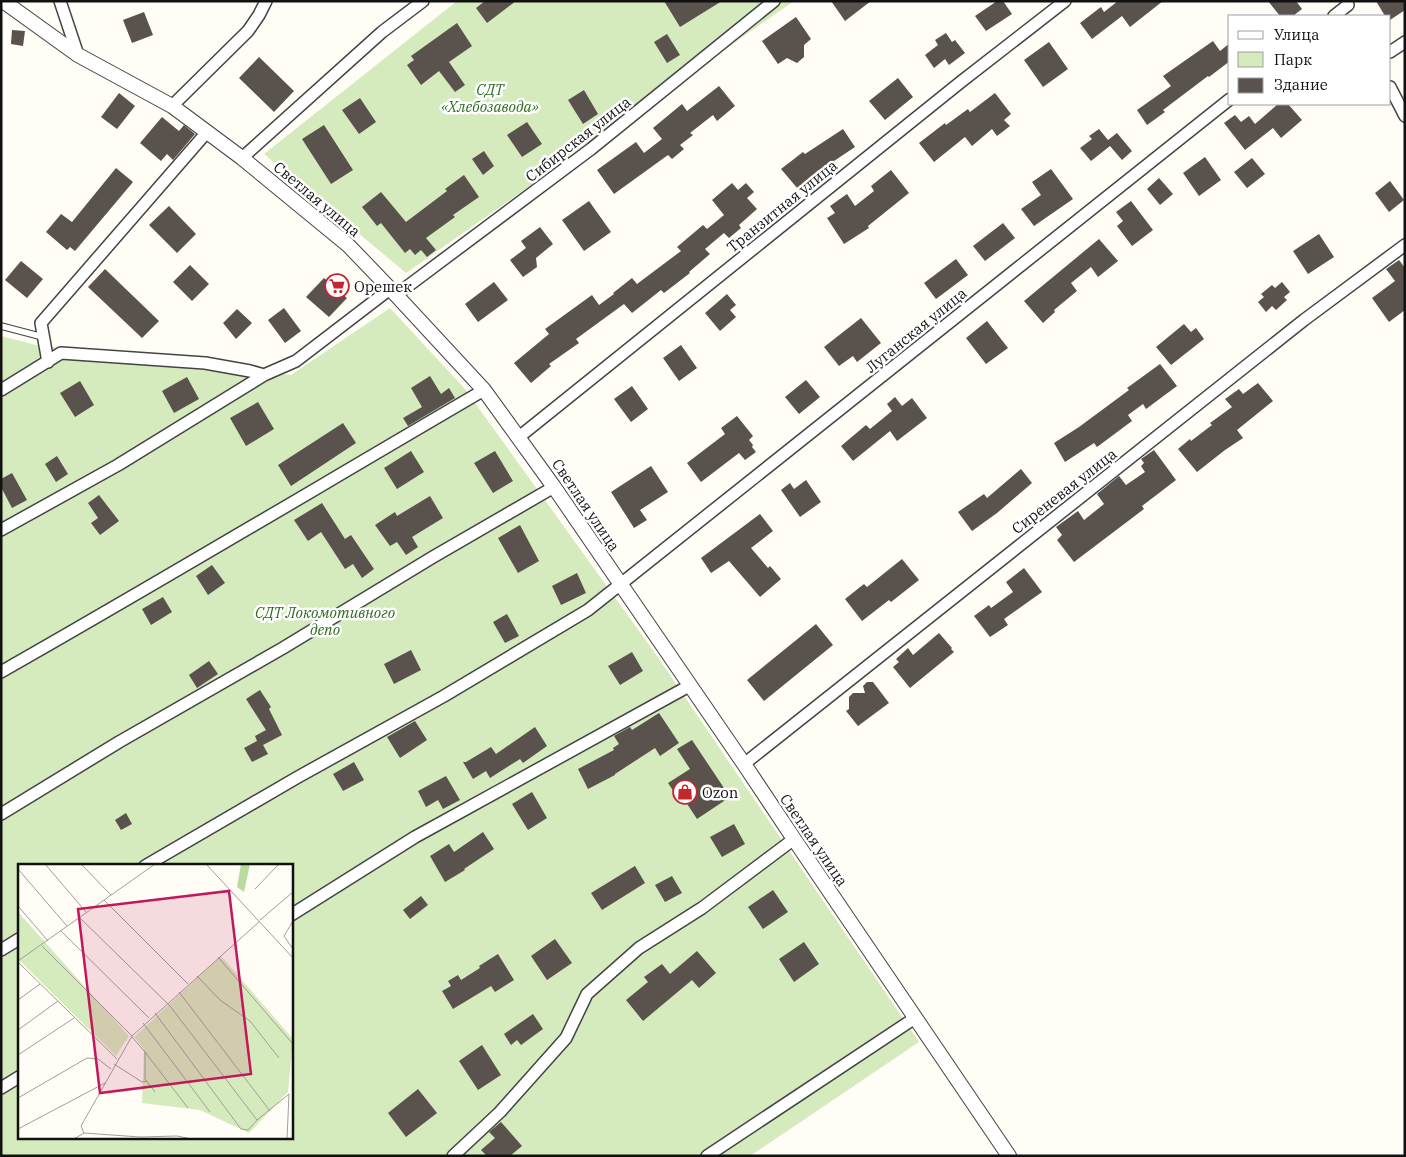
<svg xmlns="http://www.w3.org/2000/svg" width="1406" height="1157" viewBox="0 0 1406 1157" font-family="'IBM Plex Serif',serif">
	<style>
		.green { fill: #d5ebbd; fill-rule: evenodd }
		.building { fill: #5a524d }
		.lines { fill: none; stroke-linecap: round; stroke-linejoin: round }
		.service-casing { stroke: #444; stroke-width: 8 }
		.minor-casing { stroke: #444; stroke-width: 14 }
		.tertiary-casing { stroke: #444; stroke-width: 16 }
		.service { stroke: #fff; stroke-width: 5.5 }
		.minor { stroke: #fff; stroke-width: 11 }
		.tertiary { stroke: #fff; stroke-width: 14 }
		.labels { text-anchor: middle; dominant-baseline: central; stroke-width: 5; stroke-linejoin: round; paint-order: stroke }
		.park-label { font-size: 15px; font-style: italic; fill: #2f6b1f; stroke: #fff }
		.street-label { font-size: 15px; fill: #111; stroke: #fff }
		.poi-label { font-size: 15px; fill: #111; stroke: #fff; text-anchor: start }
		.inset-road { fill: none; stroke: #a09f9a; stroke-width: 1 }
		.view { fill: #c2185b; fill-opacity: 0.15; stroke: #c2185b; stroke-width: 2.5 }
		.inset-edge { fill: none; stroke: #111; stroke-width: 2.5 }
	</style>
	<rect width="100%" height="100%" fill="#fffdf5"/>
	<path class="green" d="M457,1H794L406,273L264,154Z
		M390,308L465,389L657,656L919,1042L750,1156H1V336L36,345L291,375ZM19,866H291V1138H19Z"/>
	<path class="building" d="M485,1H516L487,23L476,8Z
		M664,1H722L680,27Z
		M831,1H871L845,21Z
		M997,1H1003L1012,14L986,31L975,16Z
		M1118,1H1163L1130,27L1122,16L1092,39L1080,23L1101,7L1104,12Z
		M1268,1H1296L1302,9L1293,16H1280Z
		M1376,1H1405V10L1390,20V16H1385Z
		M144,12L153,35L132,43L123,20Z
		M796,17L811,39L804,45V57L797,63L787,58L778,64L762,41Z
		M457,23L472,46L449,62L465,85L455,92L439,71L421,85L407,65L414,60L411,56Z
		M12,30L25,31L23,46L11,44Z
		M946,33L952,42L955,40L965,53L949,65L945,59L934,68L925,55L938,45L935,40Z
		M667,34L680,55L667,63L654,42Z
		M1213,41L1220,51L1230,43V61L1209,77L1208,76L1163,110L1165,112L1147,125L1137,110L1171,86L1163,76Z
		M1049,42L1068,69L1043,87L1024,60Z
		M259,57L294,91L274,112L239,78Z
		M898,78L913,97L885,120L869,101Z
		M719,86L735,106L717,121L713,115L690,133L693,135L680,145L684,149L672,159L668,155L614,194L597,170L636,142L644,153L662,139L653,128L682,104L687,111Z
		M584,90L598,114L583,124L568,100Z
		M119,93L135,106L117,129L101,117Z
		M995,93L1011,114L1004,120L1010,126L997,136L992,129L972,146L965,137L934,162L919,143L945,123L946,125L968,109L970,112Z
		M360,98L376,122L359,134L342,110Z
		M1278,104H1288L1302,120L1281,138L1273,128L1245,150L1224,123L1235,115L1241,122L1249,116L1255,124Z
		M162,117L179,131L184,125L195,134L173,160L167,154L161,161L140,143Z
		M527,122L542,144L522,157L507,135Z
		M324,125L353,170L331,184L302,139Z
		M843,129L855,147L813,175L819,182L810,189L805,182L798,189L781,169L803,152L805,154Z
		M1099,129L1108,140L1117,133L1132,151L1122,160L1110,146L1091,161L1080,148L1092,139L1089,136Z
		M484,151L494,166L483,175L472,159Z
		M1205,157L1221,180L1199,196L1183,173Z
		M1252,158L1265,174L1247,188L1234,172Z
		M116,168L133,182L75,251L70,247L67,250L46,232L61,214L72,222Z
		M1051,169L1073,199L1034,226L1021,209L1041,195L1032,182Z
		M891,170L909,193L868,226L869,228L844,244L827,218L835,213L830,206L847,194L855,206L874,191L871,186Z
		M464,175L479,197L453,215L455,217L426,238L436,250L427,257L421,250L415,255L410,249L405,253L381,223L377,226L362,207L381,192L406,222L447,191L445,189Z
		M1159,178L1173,194L1160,205L1147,189Z
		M1390,181L1404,200L1389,212L1375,193Z
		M732,183L738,190L746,183L754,192L747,198L757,209L739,225L741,228L729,238L724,233L705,249L710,254L689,272L690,273L664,293L661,290L632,313L624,304L576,339L579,343L549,364L551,366L531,383L514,363L549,334L545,329L592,295L599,305L614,294L613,293L632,278L637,284L681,251L677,247L703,225L707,229L724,215L712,200Z
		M589,201L611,232L584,251L562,220Z
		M1131,201L1153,230L1132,246L1117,226L1123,221L1116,212Z
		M169,206L196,234L177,253L149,225Z
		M1003,223L1015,238L985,261L973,246Z
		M540,227L553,244L536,258L537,267L523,277L510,260L526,248L521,241Z
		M1319,234L1334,257L1308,274L1293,251Z
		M1099,239L1118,261L1098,277L1091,267L1071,283L1077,291L1054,310L1055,312L1043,323L1024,301Z
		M956,259L968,275L936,299L924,283Z
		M1399,260L1405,268V310L1389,322L1372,298L1395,281L1386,269Z
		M21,261L43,279L27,298L5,280Z
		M190,265L209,284L192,301L173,282Z
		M105,269L159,321L142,338L88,287Z
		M324,278L347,298L329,317L306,297Z
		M494,282L508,300L478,322L465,304Z
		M1282,282L1290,292L1284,297L1287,300L1276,310L1272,306L1266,312L1258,302L1264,297L1261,294L1272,285L1275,288Z
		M727,294L736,305L730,310L736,317L720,331L705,313Z
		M284,308L301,331L285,343L268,320Z
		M237,309L252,323L236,339L223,323Z
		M861,318L881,343L857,362L853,356L839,366L824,347Z
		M987,321L1008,348L986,364L966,338Z
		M1184,324L1191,332L1196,328L1204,339L1171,365L1156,347Z
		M681,345L697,368L679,381L663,358Z
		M1160,364L1177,386L1146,409L1143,404L1128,415L1132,421L1097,447L1094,443L1065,462L1054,443L1079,427L1129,390L1127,388Z
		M430,376L441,394L449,388L455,398L408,426L403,418L422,407L411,388Z
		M187,377L199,399L174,413L162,391Z
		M806,380L820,397L799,414L785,397Z
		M80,381L94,405L75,417L60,393Z
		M1258,383L1273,401L1237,430L1243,438L1225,450L1197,472L1178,449L1190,439L1191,441L1212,425L1210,423L1232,407L1225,399L1239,389L1243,394Z
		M632,386L648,409L631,422L614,399Z
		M895,397L902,406L912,398L927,418L897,441L890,431L853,461L841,446L866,425L870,429L892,411L887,404Z
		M258,402L274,429L246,446L230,418Z
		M737,416L753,436L749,440L753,445L752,447L756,452L745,460L739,453L701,482L687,463L725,434L721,428Z
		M343,423L356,443L291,486L278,465Z
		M1154,450L1176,480L1142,506L1144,509L1074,562L1057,540L1062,535L1056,527L1078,511L1084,520L1104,504L1097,494L1119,476L1126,485L1145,472L1141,466L1144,463L1141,459Z
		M411,451L424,472L397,489L384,468Z
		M495,451L513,481L493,493L474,463Z
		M57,456L68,474L56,482L45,464Z
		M651,466L668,492L640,510L647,520L634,528L611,492Z
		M1021,469L1032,483L997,513L972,531L958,512L984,494L987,498Z
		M12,473L27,500L12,508L1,487V479Z
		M806,480L821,502L800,517L781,490L790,483L794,489Z
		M99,495L119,521L100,535L91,523L98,518L88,503Z
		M430,496L443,518L412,537L418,547L406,555L397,542L390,546L375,525L395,512L397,516Z
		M322,503L345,539L351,535L374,569L362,578L353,564L345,569L321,532L308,541L294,520Z
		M760,514L773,531L751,548L768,568L770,566L781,579L760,597L729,561L711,573L701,558Z
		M520,525L539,561L518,573L498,538Z
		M902,559L919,580L891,602L889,600L862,621L845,599L864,584L867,587Z
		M212,565L225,583L208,595L196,576Z
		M1024,568L1042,592L1004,619L1008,625L990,637L974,616L989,605L991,608L1013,592L1006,582Z
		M577,573L586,593L561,605L552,586Z
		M163,597L172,612L151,625L142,609Z
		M507,614L519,636L505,643L493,622Z
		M816,624L833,645L764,701L747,680Z
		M939,633L952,648L951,649L954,652L910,688L893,667L899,662L896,659L908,648L913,655Z
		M411,650L421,670L394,684L384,664Z
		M632,652L643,671L620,685L608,666Z
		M209,661L218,674L197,688L189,675Z
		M867,682H873L889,703L858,726L846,711L849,709V697L853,693H865L863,686Z
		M260,690L271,707L269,709L282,735L263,745L268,754L252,762L244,748L257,741L255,736L266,730L246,699Z
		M659,713L679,743L660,756L655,748L615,774V775L588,789L578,769L614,750L613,748L619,744L614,736L630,727L632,730Z
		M415,721L427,740L400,758L387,737Z
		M535,727L547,746L523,763L520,759L490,778L486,771L473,779L463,762H466L491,747L496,754Z
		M692,740L730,797L697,819L680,793L676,795L668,783L690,769L677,749Z
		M354,762L364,780L343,791L333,774Z
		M446,776L460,800L443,809L438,800L426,807L418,791Z
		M532,792L547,818L528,830L512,804Z
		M126,813L132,824L121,830L115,820Z
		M734,824L745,844L722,857L710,837Z
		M483,832L494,849L464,869L465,870L445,882L430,856L449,844L454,852Z
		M635,866L645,883L602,910L591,893Z
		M672,876L682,893L665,902L655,885Z
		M773,890L788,912L763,929L748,907Z
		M421,896L428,905L410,919L403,910Z
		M555,939L572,963L547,980L531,956Z
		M804,942L819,964L794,982L779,959Z
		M697,951L716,973L699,988L692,980L643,1021L626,1000L648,982L644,977L662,964L670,974Z
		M498,954L514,980L495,992L491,986L453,1009L442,991L451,986L448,981L458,975L461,980L480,968L479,966Z
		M533,1014L543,1029L521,1045L517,1040L511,1045L504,1034Z
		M482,1045L501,1075L478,1090L459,1061Z
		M418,1089L437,1113L406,1137L388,1113Z
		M501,1122L522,1146L510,1156H487L481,1150L495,1138L489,1132Z"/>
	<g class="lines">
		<g class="service-casing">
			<path id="service" d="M1,326L43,337"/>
		</g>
		<g class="minor-casing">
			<path id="minor" d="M60,1L78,55
				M1334,16L1348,5
				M1390,52L1405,42
				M1390,87L1405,116
				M172,106L248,31L259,15L266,1
				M242,158L382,32L423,1
				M396,295L591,149L774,1
				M48,362L41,323L207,132
				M1,390L61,353L205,363L250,371L264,375L296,361L390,289
				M519,437L962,81L1065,1
				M1,530L118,465L264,375
				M1,672C163,580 323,484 484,390
				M744,764L1304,320L1405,245
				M1,814L119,742L283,648L433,557L554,487
				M145,866L298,777L444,696L588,610L1230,99
				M291,915L415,837L689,686
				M1,950L19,939
				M1,1088L19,1077
				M453,1156L500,1112L566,1038L587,994L639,948L702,908L794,839
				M707,1156L915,1018"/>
		</g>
		<g class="tertiary-casing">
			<path id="tertiary" d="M3,1L78,55L172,106L242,158L348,245L396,295L484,390L554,487L744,764L794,839L1009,1156"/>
		</g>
		<use href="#service" class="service"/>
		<use href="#minor" class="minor"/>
		<use href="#tertiary" class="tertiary"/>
	</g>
	<defs>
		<g id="supermarket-ring" transform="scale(1.25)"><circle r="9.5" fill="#fff" stroke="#c4262e" stroke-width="1.5"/><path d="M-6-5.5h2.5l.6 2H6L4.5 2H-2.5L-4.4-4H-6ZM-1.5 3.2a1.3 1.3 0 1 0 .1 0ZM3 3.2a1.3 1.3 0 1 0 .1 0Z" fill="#c4262e"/></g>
		<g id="shop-ring" transform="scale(1.25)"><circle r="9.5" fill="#fff" stroke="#c4262e" stroke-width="1.5"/><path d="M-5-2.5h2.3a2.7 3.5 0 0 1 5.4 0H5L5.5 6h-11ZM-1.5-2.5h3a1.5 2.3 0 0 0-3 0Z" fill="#c4262e"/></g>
	</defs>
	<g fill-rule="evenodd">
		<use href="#supermarket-ring" x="337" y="286"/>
		<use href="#shop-ring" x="685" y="792"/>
	</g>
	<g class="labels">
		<g class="park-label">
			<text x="490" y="89">СДТ<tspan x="490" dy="17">«Хлебозавода»</tspan></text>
			<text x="325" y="612">СДТ Локомотивного<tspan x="325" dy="17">депо</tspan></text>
		</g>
		<g class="street-label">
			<text transform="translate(578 139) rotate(-38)">Сибирская улица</text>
			<text transform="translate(317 199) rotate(40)">Светлая улица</text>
			<text transform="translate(782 206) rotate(-39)">Транзитная улица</text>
			<text transform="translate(916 330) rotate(-39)">Луганская улица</text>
			<text transform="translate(1064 491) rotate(-38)">Сиреневая улица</text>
			<text transform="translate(586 505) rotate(56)">Светлая улица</text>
			<text transform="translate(814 840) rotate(56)">Светлая улица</text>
		</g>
		<g class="poi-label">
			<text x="354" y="286">Орешек</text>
			<text x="702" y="792">Ozon</text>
		</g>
	</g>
	<g transform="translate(18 864)">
		<rect width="275" height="275" fill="#fffdf5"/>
		<path d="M0,48L111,172L98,192L0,95ZM203,92L275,175L270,228L231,269L182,246L124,239L126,185L116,173Z" fill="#d5ebbd"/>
		<path d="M223,0H232L226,28L219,23Z" fill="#b9dc9c"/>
		<path class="inset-road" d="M27,0L68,48M63,0L93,31M188,0L275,94M0,5L49,62M237,25L261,0M86,36L170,120M0,42L30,77M61,53L152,142L239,256L271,230L269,275M242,56L275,28M275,57L266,72L275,85M43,67L131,154M24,82L114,172M200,93L274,179M0,97L137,0M0,98L99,195M179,112L202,136L232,157L261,194M161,128L252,247M0,136L22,120M137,149L223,265L230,266L239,256M125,159L192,248M0,166L40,137M114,173L127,188V215L137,228M127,188L170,244M0,191L56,154M96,200L124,218L129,217M0,234L69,194L80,195L93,205M0,265L87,219M66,269L63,262L114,172L242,57M56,275L66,269L122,273L159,272L174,275"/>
		<path class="view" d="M211,27L233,210L82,229L60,45Z"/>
		<rect width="275" height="275" class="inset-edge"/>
	</g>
	<rect width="1406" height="1157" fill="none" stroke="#111111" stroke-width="5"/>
	<rect x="1228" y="15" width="162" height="90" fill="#ffffff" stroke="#a0a0a0"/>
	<rect x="1238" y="31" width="25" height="8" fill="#ffffff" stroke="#a0a0a0"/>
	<text x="1274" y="40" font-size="15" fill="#111111">Улица</text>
	<rect x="1238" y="52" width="25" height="15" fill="#d5ebbd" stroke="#a0a0a0"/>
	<text x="1274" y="65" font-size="15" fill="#111111">Парк</text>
	<rect x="1238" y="78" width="25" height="15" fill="#5a524d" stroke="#a0a0a0"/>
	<text x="1274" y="90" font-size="15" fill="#111111">Здание</text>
</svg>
